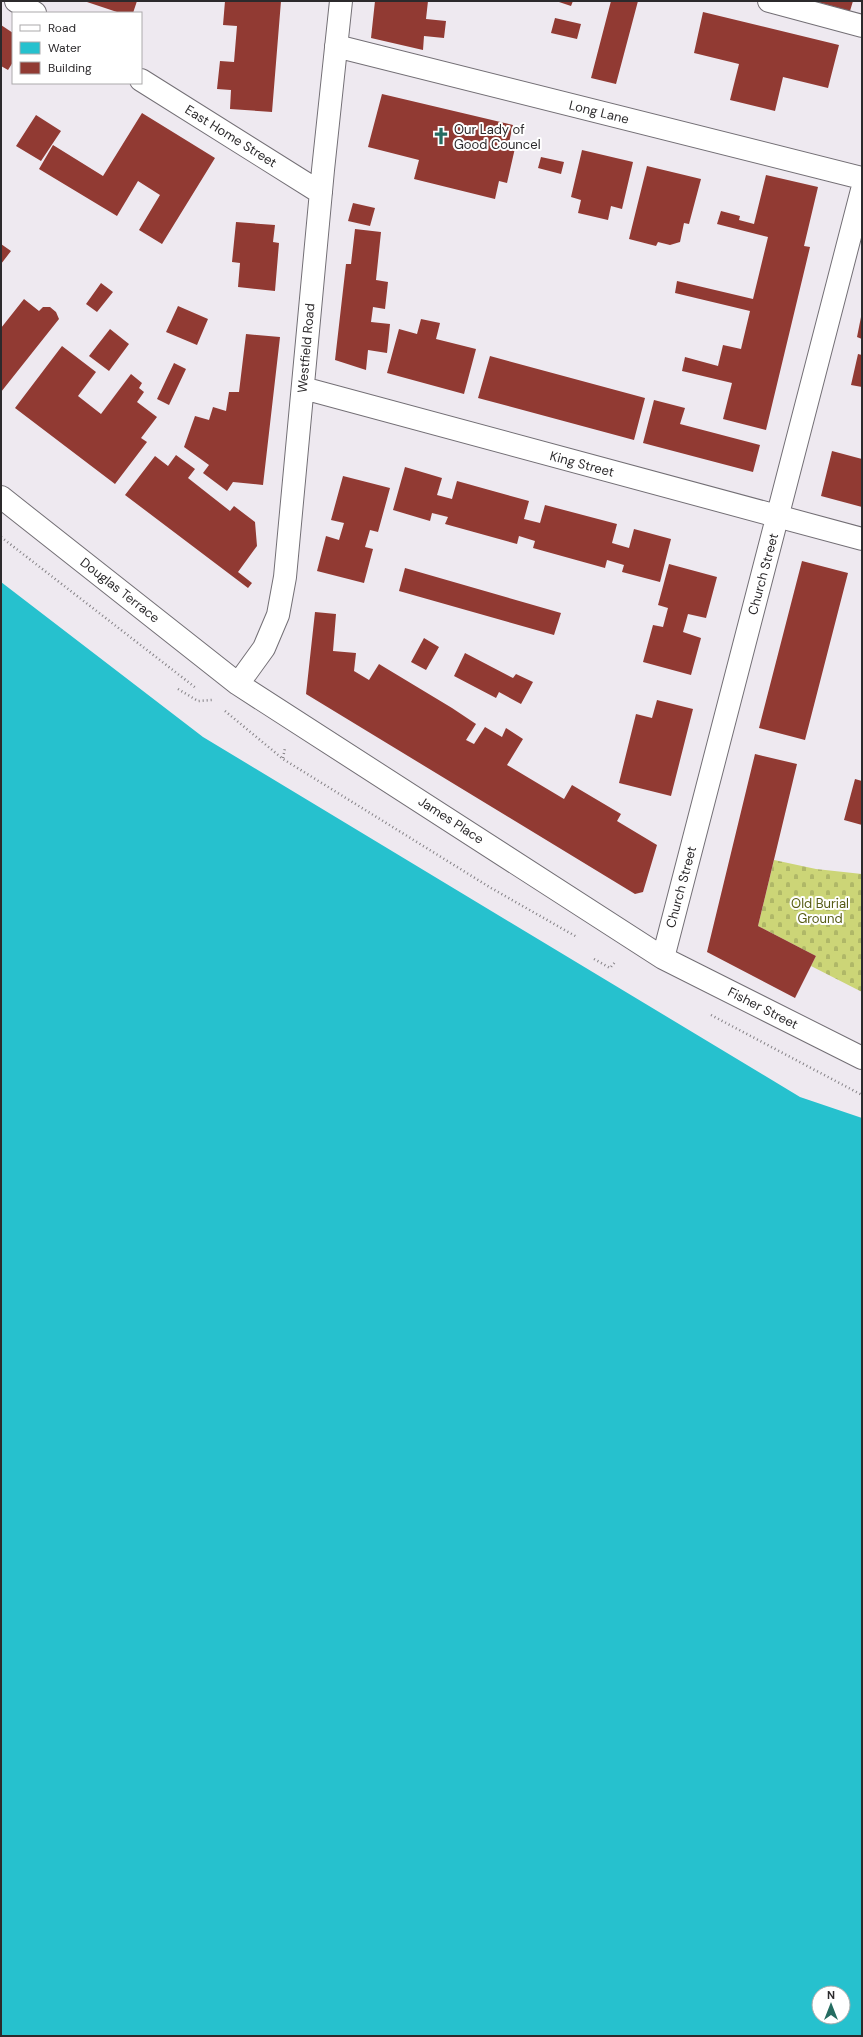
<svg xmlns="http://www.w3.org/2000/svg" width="863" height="2037" viewBox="0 0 863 2037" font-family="'DM Sans',sans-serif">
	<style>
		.cemetery { fill: url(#cemetery-stones) }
		.water { fill: #26c1ce; fill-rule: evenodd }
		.building { fill: #913a33 }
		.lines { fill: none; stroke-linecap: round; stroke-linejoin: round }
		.minor-casing { stroke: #736f75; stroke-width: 24 }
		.path { stroke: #848185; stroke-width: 2.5; stroke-dasharray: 1 3; stroke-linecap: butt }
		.minor { stroke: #fff; stroke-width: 22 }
		.labels { text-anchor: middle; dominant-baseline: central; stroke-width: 4; stroke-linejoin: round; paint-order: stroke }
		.street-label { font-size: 13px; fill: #2c2a2c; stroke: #fff }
		.poi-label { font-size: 13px; fill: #2c2a2c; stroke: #fff; text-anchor: start }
		.park-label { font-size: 13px; fill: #575c16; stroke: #fff }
	</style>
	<defs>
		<pattern id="cemetery-stones" width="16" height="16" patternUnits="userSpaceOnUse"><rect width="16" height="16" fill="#ccd577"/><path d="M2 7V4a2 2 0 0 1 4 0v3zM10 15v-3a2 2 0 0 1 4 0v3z" fill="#afb767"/></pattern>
	</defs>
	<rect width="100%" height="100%" fill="#eee9f0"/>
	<path class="cemetery" d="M774,860L816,869L862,874V992L811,966L816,956L758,926Z"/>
	<path class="water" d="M1,582L203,737L800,1097L862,1118V2036H1ZM819,1993H843V2017H819Z"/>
	<path class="building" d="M84,1H137L133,13H120Z
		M225,1H281L272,112L230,109L231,90L217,89L220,61L234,62L237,26L223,25Z
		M375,1H428L426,19L446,21L444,38L424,36L423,50L371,38Z
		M556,1H573L571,6Z
		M611,1H638L616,84L591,78Z
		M814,1H853L850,11Z
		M703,12L839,45L828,88L783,77L775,111L730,100L739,64L694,53Z
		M555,18L581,24L577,39L551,33Z
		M1,25L13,33V62L8,70L1,66Z
		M382,94L513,125L508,147L515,148L507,183L499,181L495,199L414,179L419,160L368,147Z
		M142,113L215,158L162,244L139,230L160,195L138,181L117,216L39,169L53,145L103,176Z
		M36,115L61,131L41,161L16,146Z
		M582,150L633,162L622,209L611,206L608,220L578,213L581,200L571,197Z
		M541,157L564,162L561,174L538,168Z
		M647,166L701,179L689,224L684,223L680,242L670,245L658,242L656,246L629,239Z
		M766,175L818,187L804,246L810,247L766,430L723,419L732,383L682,371L685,357L718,366L723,345L741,349L750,311L675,293L677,281L753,299L768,237L717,224L721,211L740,216L739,220L754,224Z
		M353,203L375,208L370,226L348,221Z
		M236,222L275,225L273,242L279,243L275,291L238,287L240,263L232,262Z
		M355,229L381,232L376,280L388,282L385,309L373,307L371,322L390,324L387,353L368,350L366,370L335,360L346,264H351Z
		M1,244L11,251L1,264Z
		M101,283L113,292L97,312L86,304Z
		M24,299L39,311L43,307H50L56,312L59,319L1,392V328Z
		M178,306L208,319L197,345L166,332Z
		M861,317H862V339L857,337Z
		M421,319L440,323L436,339L476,349L464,394L387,373L399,329L417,334Z
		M110,329L129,344L109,371L89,356Z
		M246,334L280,337L263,485L233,482L227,491L203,473L209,465L184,447L195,416L209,420L213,407L226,411L229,392H239Z
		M62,346L96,372L78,396L101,414L131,374L142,383L139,388L144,392L137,402L157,417L141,438L147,442L115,484L15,408Z
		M858,354L862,355V387L851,385Z
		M490,356L645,398L634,440L478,398Z
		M174,363L186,369L169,405L157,399Z
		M654,400L685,408L680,424L760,445L753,472L643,443Z
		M832,451L862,459V507L821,496Z
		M176,455L195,469L188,478L230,511L234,506L255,522L257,546L238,572L252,583L248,588L125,495L155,456L168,466Z
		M405,467L442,478L437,495L452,499L457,481L529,501L524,519L540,523L545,505L617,524L612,543L629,548L634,529L671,539L660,582L622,572L624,565L607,560L605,568L533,548L535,541L519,536L517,544L445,524L448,517L432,513L430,521L393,510Z
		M343,476L390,488L378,532L370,530L365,547L373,549L364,583L317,571L326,536L339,540L344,523L331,520Z
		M802,561L848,573L805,740L759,728Z
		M669,564L717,577L706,618L688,614L683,632L701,638L691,675L643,662L653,625L663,627L668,608L658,605Z
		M405,568L561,613L554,635L399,591Z
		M315,612L336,614L333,651L356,653L354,671L369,680L379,664L452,708L476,724L466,740L474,744L485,727L502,737L506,728L523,739L507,765L564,799L572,785L621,814L617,821L657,845L643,892L635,894L306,694Z
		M424,638L439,647L426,670L411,662Z
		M465,653L513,678L516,674L533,682L521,704L499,692L496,698L454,676Z
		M657,700L693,709L671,796L619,783L636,714L652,718Z
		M755,754L797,764L758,926L816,956L795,998L707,952Z
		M855,779L862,781V825L844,820Z"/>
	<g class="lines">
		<g class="minor-casing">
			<path id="minor" d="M16,1L35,13
				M769,1L862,26
				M336,46L862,178
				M141,80L321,193
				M303,388L862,539
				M1,497L238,684L663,958L862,1058
				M238,684L264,648L278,615L285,577L323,170L341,1
				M663,958L862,190"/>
		</g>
		<path class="path" d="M1,537L196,688
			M178,689L198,701L212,700
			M225,711L283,759L491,888L577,937
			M283,758L285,748
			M594,959L610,968L616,961
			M711,1015L862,1095"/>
		<use href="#minor" class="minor"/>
	</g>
	<defs>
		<g id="church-bare" transform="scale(1.38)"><path d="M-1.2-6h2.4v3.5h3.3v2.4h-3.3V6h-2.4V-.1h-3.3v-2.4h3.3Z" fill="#256c61" stroke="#fff" stroke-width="2.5" paint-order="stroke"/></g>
	</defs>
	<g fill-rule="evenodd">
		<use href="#church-bare" x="441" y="136"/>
	</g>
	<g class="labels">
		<g class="street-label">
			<text transform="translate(599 112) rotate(14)">Long Lane</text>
			<text transform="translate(231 136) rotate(32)">East Home Street</text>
			<text transform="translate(306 348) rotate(-85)">Westfield Road</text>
			<text transform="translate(582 464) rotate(15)">King Street</text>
			<text transform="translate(763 574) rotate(-75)">Church Street</text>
			<text transform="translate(120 590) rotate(38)">Douglas Terrace</text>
			<text transform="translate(451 820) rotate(33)">James Place</text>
			<text transform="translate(681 887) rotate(-75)">Church Street</text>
			<text transform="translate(763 1008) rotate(27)">Fisher Street</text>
		</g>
		<g class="poi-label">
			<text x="454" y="129">Our Lady of<tspan x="454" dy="15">Good Councel</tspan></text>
		</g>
		<g class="park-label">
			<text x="820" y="903">Old Burial<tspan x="820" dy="15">Ground</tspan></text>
		</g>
	</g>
	<rect width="863" height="2037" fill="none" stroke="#2c2a2c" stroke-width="4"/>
	<rect x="12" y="12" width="130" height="72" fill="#ffffff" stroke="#abaaab"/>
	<rect x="20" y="25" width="20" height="6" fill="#ffffff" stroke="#abaaab"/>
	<text x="48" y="32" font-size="12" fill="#2c2a2c">Road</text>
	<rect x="20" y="42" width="20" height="12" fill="#26c1ce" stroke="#abaaab"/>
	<text x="48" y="52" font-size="12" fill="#2c2a2c">Water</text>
	<rect x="20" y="62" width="20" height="12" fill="#913a33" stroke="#abaaab"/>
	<text x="48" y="72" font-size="12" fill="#2c2a2c">Building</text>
	<g transform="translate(831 2005)"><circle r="19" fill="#ffffff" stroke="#abaaab"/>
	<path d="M0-3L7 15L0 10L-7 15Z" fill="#256c61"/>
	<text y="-6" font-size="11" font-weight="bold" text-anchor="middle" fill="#2c2a2c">N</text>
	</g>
</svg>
